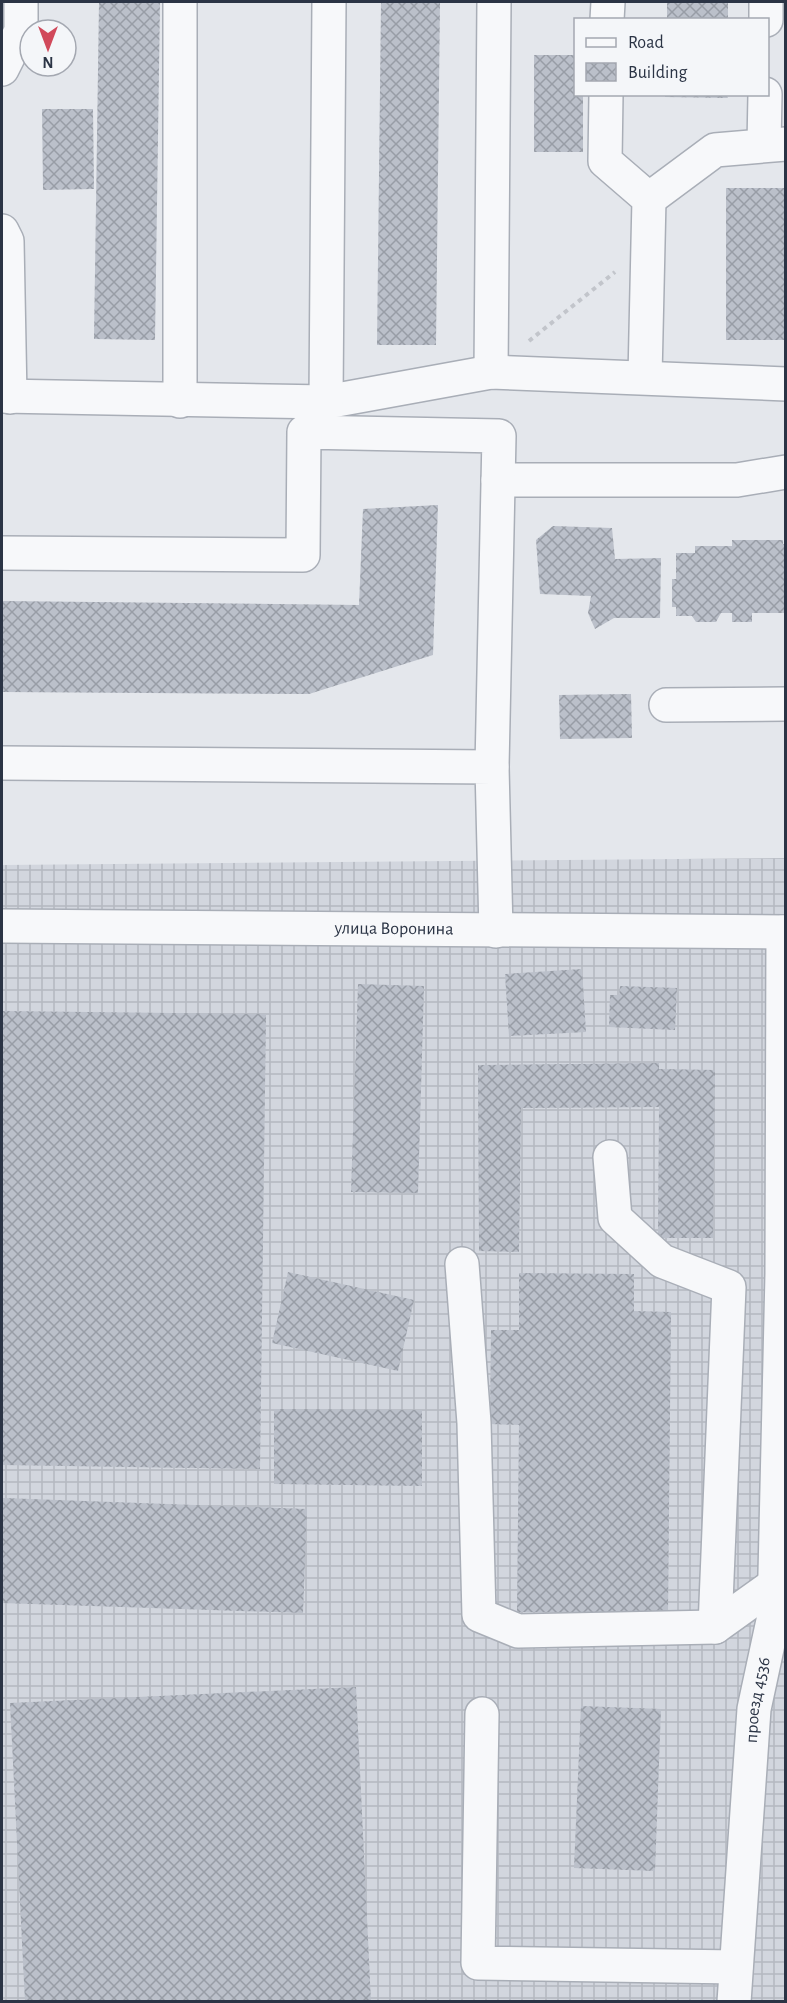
<svg xmlns="http://www.w3.org/2000/svg" width="787" height="2003" viewBox="0 0 787 2003" font-family="'Alegreya Sans',sans-serif">
	<style>
		.industrial { fill: url(#industrial-grid) }
		.building { fill: url(#building-cross-hatch) }
		.lines { fill: none; stroke-linecap: round; stroke-linejoin: round }
		.minor-casing { stroke: #a9aeb7; stroke-width: 36 }
		.path { stroke: #c2c5cb; stroke-width: 4; stroke-dasharray: 4.5 4.5; stroke-linecap: butt }
		.minor { stroke: #f7f8fa; stroke-width: 33 }
		.labels { text-anchor: middle; dominant-baseline: central; stroke-width: 4.5; stroke-linejoin: round; paint-order: stroke }
		.street-label { font-size: 18px; fill: #2b3445; stroke: #f4f6f9 }
	</style>
	<defs>
		<pattern id="industrial-grid" width="8" height="8" patternUnits="userSpaceOnUse" patternTransform="scale(1.5)"><rect width="8" height="8" fill="#d2d6de"/><path d="M0 4h8M4 0v8" fill="none" stroke="#b4b8c0"/></pattern>
		<pattern id="building-cross-hatch" width="8" height="8" patternUnits="userSpaceOnUse" patternTransform="scale(1.5)"><rect width="8" height="8" fill="#bbc0ca"/><path d="M0 0l8 8M0 8l8-8" fill="none" stroke="#989da6"/></pattern>
	</defs>
	<rect width="100%" height="100%" fill="#e4e7ec"/>
	<path class="industrial" d="M785,858V2001H2V865Z"/>
	<path class="building" d="M99,2H160L155,340L94,339Z
		M381,2H440L436,345H377Z
		M667,2H728V20H667Z
		M534,55H576V94H583V152H534Z
		M665,94H726L728,98L665,97Z
		M42,109H93L94,189L43,190Z
		M726,188H786V340H726Z
		M438,505L433,655L309,694L2,692V601L359,605L363,509Z
		M553,526L612,528L615,559L661,558L660,618H614L595,629L588,613L591,596L540,594L536,540Z
		M732,540H783V544H786V613H752V622H732V613H721L716,622H696L692,616H676V607H672V579H676V553H695V546H732Z
		M631,694L632,738L560,739L559,695Z
		M582,969L586,1032L509,1036L505,974Z
		M358,984L424,986L418,1193L351,1192Z
		M620,986L677,988L675,1030L609,1027L610,995H619Z
		M2,1011L266,1014L260,1469L2,1465Z
		M659,1063V1069L715,1070L713,1238H658L659,1107L521,1108L519,1252L479,1251L478,1065Z
		M288,1272L414,1300L398,1371L272,1343Z
		M519,1273L634,1274V1311L671,1312L668,1614L517,1612L519,1425L490,1424L491,1330H519Z
		M274,1409L422,1410V1486L274,1484Z
		M3,1498L307,1509L303,1613L2,1603Z
		M356,1687L371,2002H25L10,1703Z
		M581,1706L661,1709L655,1871L574,1868Z"/>
	<g class="lines">
		<g class="minor-casing">
			<g id="minor">
				<path d="M180,2V401"/>
				<path d="M607,20L608,2"/>
				<path d="M766,20V2"/>
				<path d="M2,69L21,31V2"/>
				<path d="M606,94L605,161L649,199L645,377"/>
				<path d="M764,145L765,94"/>
				<path d="M649,199L715,150L786,144"/>
				<path d="M2,231L7,241L10,397"/>
				<path d="M491,372L494,2"/>
				<path d="M2,396L326,402L491,372L786,384"/>
				<path d="M326,402L329,2"/>
				<path d="M498,480H737L786,472"/>
				<path d="M2,553L303,555L304,432L499,436L492,767"/>
				<path d="M666,705L786,704"/>
				<path d="M2,763L492,767L496,931"/>
				<path id="s1" d="M2,926L786,932"/>
				<path d="M610,1157L615,1218L662,1261L729,1287L715,1627"/>
				<path d="M462,1264L474,1423L479,1615L518,1631L715,1627L774,1585"/>
				<path d="M482,1714L478,1963L736,1967"/>
				<path id="s2" d="M734,2002L754,1709L774,1616L782,1274L783,932"/>
			</g>
		</g>
		<path class="path" d="M529,341L615,272"/>
		<use href="#minor" class="minor"/>
	</g>
	<g class="labels">
		<g class="street-label">
			<text stroke="none"><textPath href="#s1" startOffset="392">улица Воронина</textPath></text>
			<text stroke="none"><textPath href="#s2" startOffset="303">проезд 4536</textPath></text>
		</g>
	</g>
	<rect width="787" height="2003" fill="none" stroke="#2b3445" stroke-width="6"/>
	<rect x="574" y="18" width="195" height="78" fill="#f4f6f9" stroke="#a4a8b1" stroke-width="1.5"/>
	<rect x="586" y="38" width="30" height="9" fill="#f7f8fa" stroke="#a4a8b1" stroke-width="1.5"/>
	<text x="628" y="48" font-size="18" fill="#2b3445">Road</text>
	<rect x="586" y="63" width="30" height="18" fill="url(#building-cross-hatch)" stroke="#a4a8b1" stroke-width="1.5"/>
	<text x="628" y="78" font-size="18" fill="#2b3445">Building</text>
	<g transform="translate(48 48) rotate(180)"><circle r="28" fill="#f4f6f9" stroke="#a4a8b1" stroke-width="1.5"/>
	<path d="M0-4.5L10 22L0 15L-10 22Z" fill="#d1495b"/>
	<text y="-9" font-size="16" font-weight="bold" text-anchor="middle" fill="#2b3445">N</text>
	</g>
</svg>
